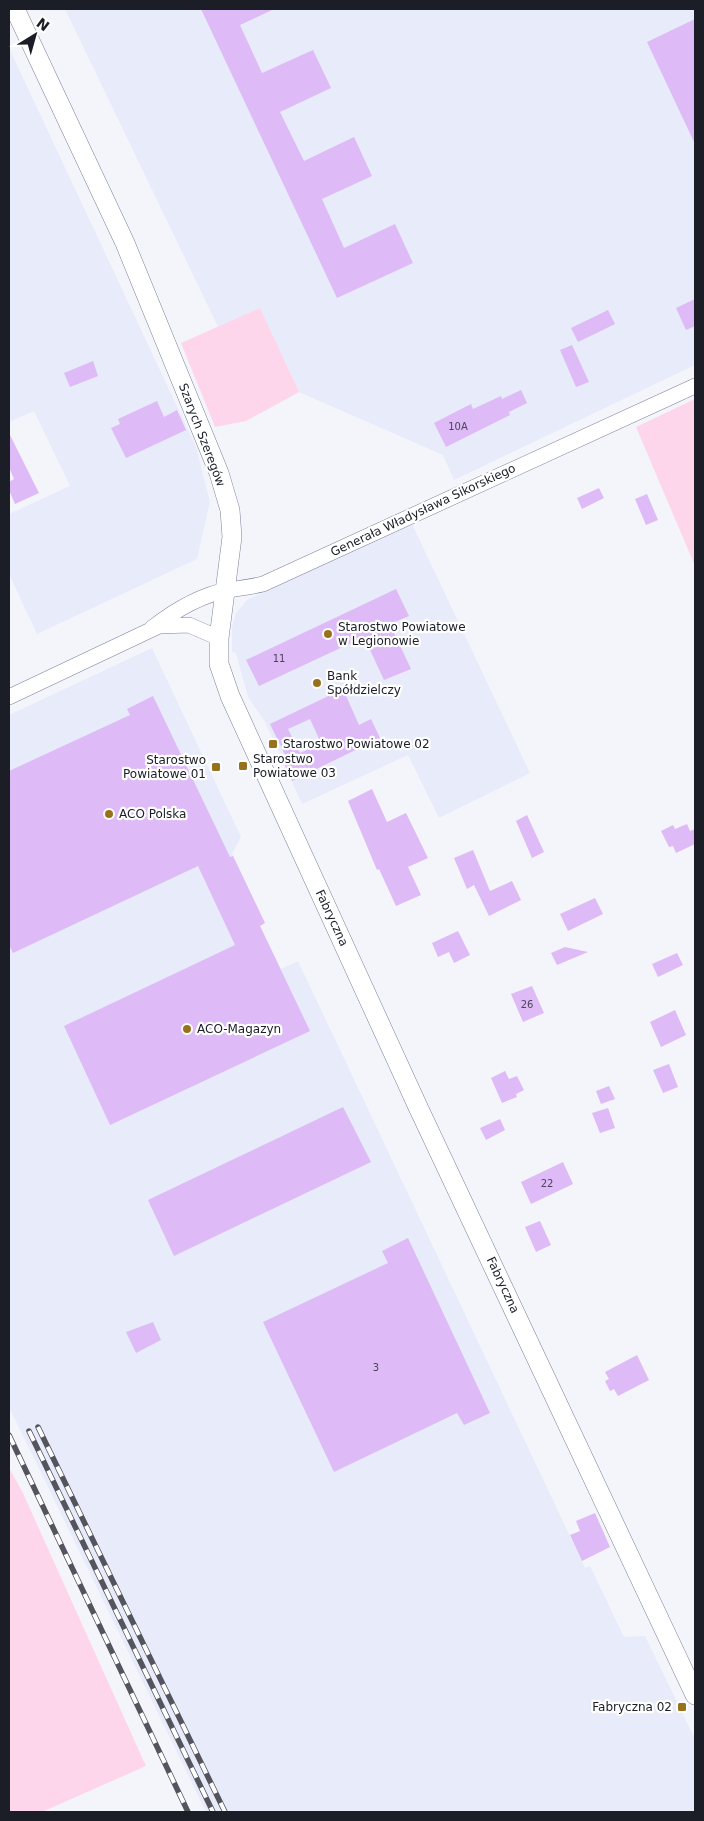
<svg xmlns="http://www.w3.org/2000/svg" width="704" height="1821" viewBox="0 0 704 1821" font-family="'DejaVu Sans',sans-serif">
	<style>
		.built { fill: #e8ebfa }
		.green { fill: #fed6ec }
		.building { fill: #debaf7; fill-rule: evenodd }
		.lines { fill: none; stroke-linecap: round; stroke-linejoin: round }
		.minor-casing { stroke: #7c809b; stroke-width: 16 }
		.tertiary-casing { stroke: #7c809b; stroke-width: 20 }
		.minor { stroke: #fff; stroke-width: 15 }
		.tertiary { stroke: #fff; stroke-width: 19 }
		.rail-casing { stroke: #53545d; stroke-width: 5.5 }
		.rail { stroke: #fff; stroke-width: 4; stroke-dasharray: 11; stroke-linecap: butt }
		.poi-dot { fill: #99711d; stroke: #fff; stroke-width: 2 }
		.labels { text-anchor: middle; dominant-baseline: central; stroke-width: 4.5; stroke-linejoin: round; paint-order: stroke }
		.number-label { font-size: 10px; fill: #4c445b }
		.street-label { font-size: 12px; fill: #1b1d27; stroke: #fff }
		.poi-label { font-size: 12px; fill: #1b1d27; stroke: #fff; text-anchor: start }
	</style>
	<rect width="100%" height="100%" fill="#f4f5fb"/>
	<path class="built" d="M65,9H695V365L454,480L443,455L299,392L260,414Z
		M9,48L189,432L196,447L210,502L197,559L37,634L9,574V514L70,486L34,411L9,422Z
		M412,524L530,773L439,818L408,755L302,804L265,722L248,697L237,657L235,652H232V627L236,613L247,600Z
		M152,648L241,837L232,854L234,857L230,859L233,865L237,864L265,923L260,926L281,969L298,961L585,1568L590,1566L624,1637L645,1636L695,1739V1812H206L9,1407V715Z"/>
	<path class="green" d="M260,308L299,392L246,421L215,427L181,343Z
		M695,399V566L636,427Z
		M9,1468L22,1491L146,1766L42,1812H9Z"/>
	<path class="building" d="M201,9H274L240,25L262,73L313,50L331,88L280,112L304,161L354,137L372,176L322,199L344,248L395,224L413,263L337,298Z
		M695,19V144L647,42Z
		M695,299V326L686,330L676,308Z
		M608,310L615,324L578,342L571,328Z
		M572,345L589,382L576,387L560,350Z
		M93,361L98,376L70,387L64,373Z
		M521,390L527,403L509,412L510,415L446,447L434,423L471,404L473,409L501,396L502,399Z
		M157,401L164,417L177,410L186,430L126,458L111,428L120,424L118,419Z
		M9,433L39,493L15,504L9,490V482L14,479L9,467Z
		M599,488L604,498L582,509L577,498Z
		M647,494L658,520L646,525L635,499Z
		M396,589L409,616L390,624L411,669L384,680L364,637L259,686L246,660Z
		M343,689L359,725L371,719L380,738L292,781L283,761L287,759L270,724ZM310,719L321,743L300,753L288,729Z
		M153,696L230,857L233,856L265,923L260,926L310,1031L110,1125L64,1026L235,945L198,866L13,953L9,945V771L130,715L127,709Z
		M372,789L387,822L406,813L428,858L408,867L421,895L396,906L379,869L377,870L348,801Z
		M527,815L544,852L532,858L516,821Z
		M687,824L690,831L695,829V844L676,853L673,846L669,847L661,831L673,825L675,829Z
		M473,850L490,891L512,881L521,900L489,916L474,885L467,889L454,858Z
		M595,898L603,914L568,931L560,914Z
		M458,931L470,955L454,963L449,952L438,957L432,943Z
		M565,947L588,952L557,965L551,953Z
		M677,953L683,965L658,977L652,964Z
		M532,986L544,1013L523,1022L511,994Z
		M675,1010L686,1035L661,1047L650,1022Z
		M669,1064L678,1087L663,1093L653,1070Z
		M505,1071L509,1079L517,1076L524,1090L516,1094L517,1097L502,1103L491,1078Z
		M609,1086L615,1099L601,1104L596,1091Z
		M343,1107L371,1162L174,1256L148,1200Z
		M608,1108L615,1128L600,1133L592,1113Z
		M500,1119L505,1130L486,1140L480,1128Z
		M563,1162L573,1184L531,1204L521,1182Z
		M540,1221L551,1245L536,1252L525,1227Z
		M408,1238L490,1413L464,1425L457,1413L334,1472L263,1322L388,1263L382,1251Z
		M153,1322L161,1340L136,1353L126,1332Z
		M637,1355L649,1380L618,1396L614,1389L610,1391L605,1381L609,1379L605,1372Z
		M595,1513L610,1547L582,1561L570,1535L580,1531L576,1521Z"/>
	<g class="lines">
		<g class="minor-casing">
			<path id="minor" d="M152,628C174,611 200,595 228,590C240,588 251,587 263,584L695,386
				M9,697L159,626L189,625L219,638"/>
		</g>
		<g class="tertiary-casing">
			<path id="tertiary" d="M15,9L125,243L219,473L230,510L232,537L219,638V664L230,696L418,1107L695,1695"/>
		</g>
		<use href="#minor" class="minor"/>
		<use href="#tertiary" class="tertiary"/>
		<g class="rail-casing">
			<path id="rail" d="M38,1427L225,1812
				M29,1431L213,1812
				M9,1435L188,1812"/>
		</g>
		<use href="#rail" class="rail"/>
	</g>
	<g class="poi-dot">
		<circle cx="328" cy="634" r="5"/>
		<circle cx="317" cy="683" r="5"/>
		<rect x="268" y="739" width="10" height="10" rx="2.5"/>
		<rect x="238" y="761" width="10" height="10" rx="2.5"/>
		<rect x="211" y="762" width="10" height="10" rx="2.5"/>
		<circle cx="109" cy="814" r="5"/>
		<circle cx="187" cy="1029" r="5"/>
		<rect x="677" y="1702" width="10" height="10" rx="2.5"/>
	</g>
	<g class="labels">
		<g class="number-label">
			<text x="458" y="426">10A</text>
			<text x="279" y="658">11</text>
			<text x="527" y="1004">26</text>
			<text x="547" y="1183">22</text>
			<text x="376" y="1367">3</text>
		</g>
		<g class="street-label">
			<text transform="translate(202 435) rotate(69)">Szarych Szeregów</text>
			<text transform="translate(423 510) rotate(-25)">Generała Władysława Sikorskiego</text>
			<text transform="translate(332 918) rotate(65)">Fabryczna</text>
			<text transform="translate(503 1285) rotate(65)">Fabryczna</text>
		</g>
		<g class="poi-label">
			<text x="338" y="627">Starostwo Powiatowe<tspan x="338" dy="14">w Legionowie</tspan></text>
			<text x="327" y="676">Bank<tspan x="327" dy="14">Spółdzielczy</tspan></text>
			<text x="283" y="744">Starostwo Powiatowe 02</text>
			<text x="253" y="759">Starostwo<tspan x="253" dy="14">Powiatowe 03</tspan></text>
			<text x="206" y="760" text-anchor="end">Starostwo<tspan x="206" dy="14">Powiatowe 01</tspan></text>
			<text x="119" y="814">ACO Polska</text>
			<text x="197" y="1029">ACO-Magazyn</text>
			<text x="672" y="1707" text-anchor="end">Fabryczna 02</text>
		</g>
	</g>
	<rect width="704" height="1821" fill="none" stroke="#1b1d27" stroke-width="20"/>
	<g transform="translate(35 35) rotate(37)" stroke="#ffffff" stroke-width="4" paint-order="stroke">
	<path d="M0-4L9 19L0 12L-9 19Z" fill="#1b1d27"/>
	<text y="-8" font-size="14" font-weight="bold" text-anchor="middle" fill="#1b1d27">N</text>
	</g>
</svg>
